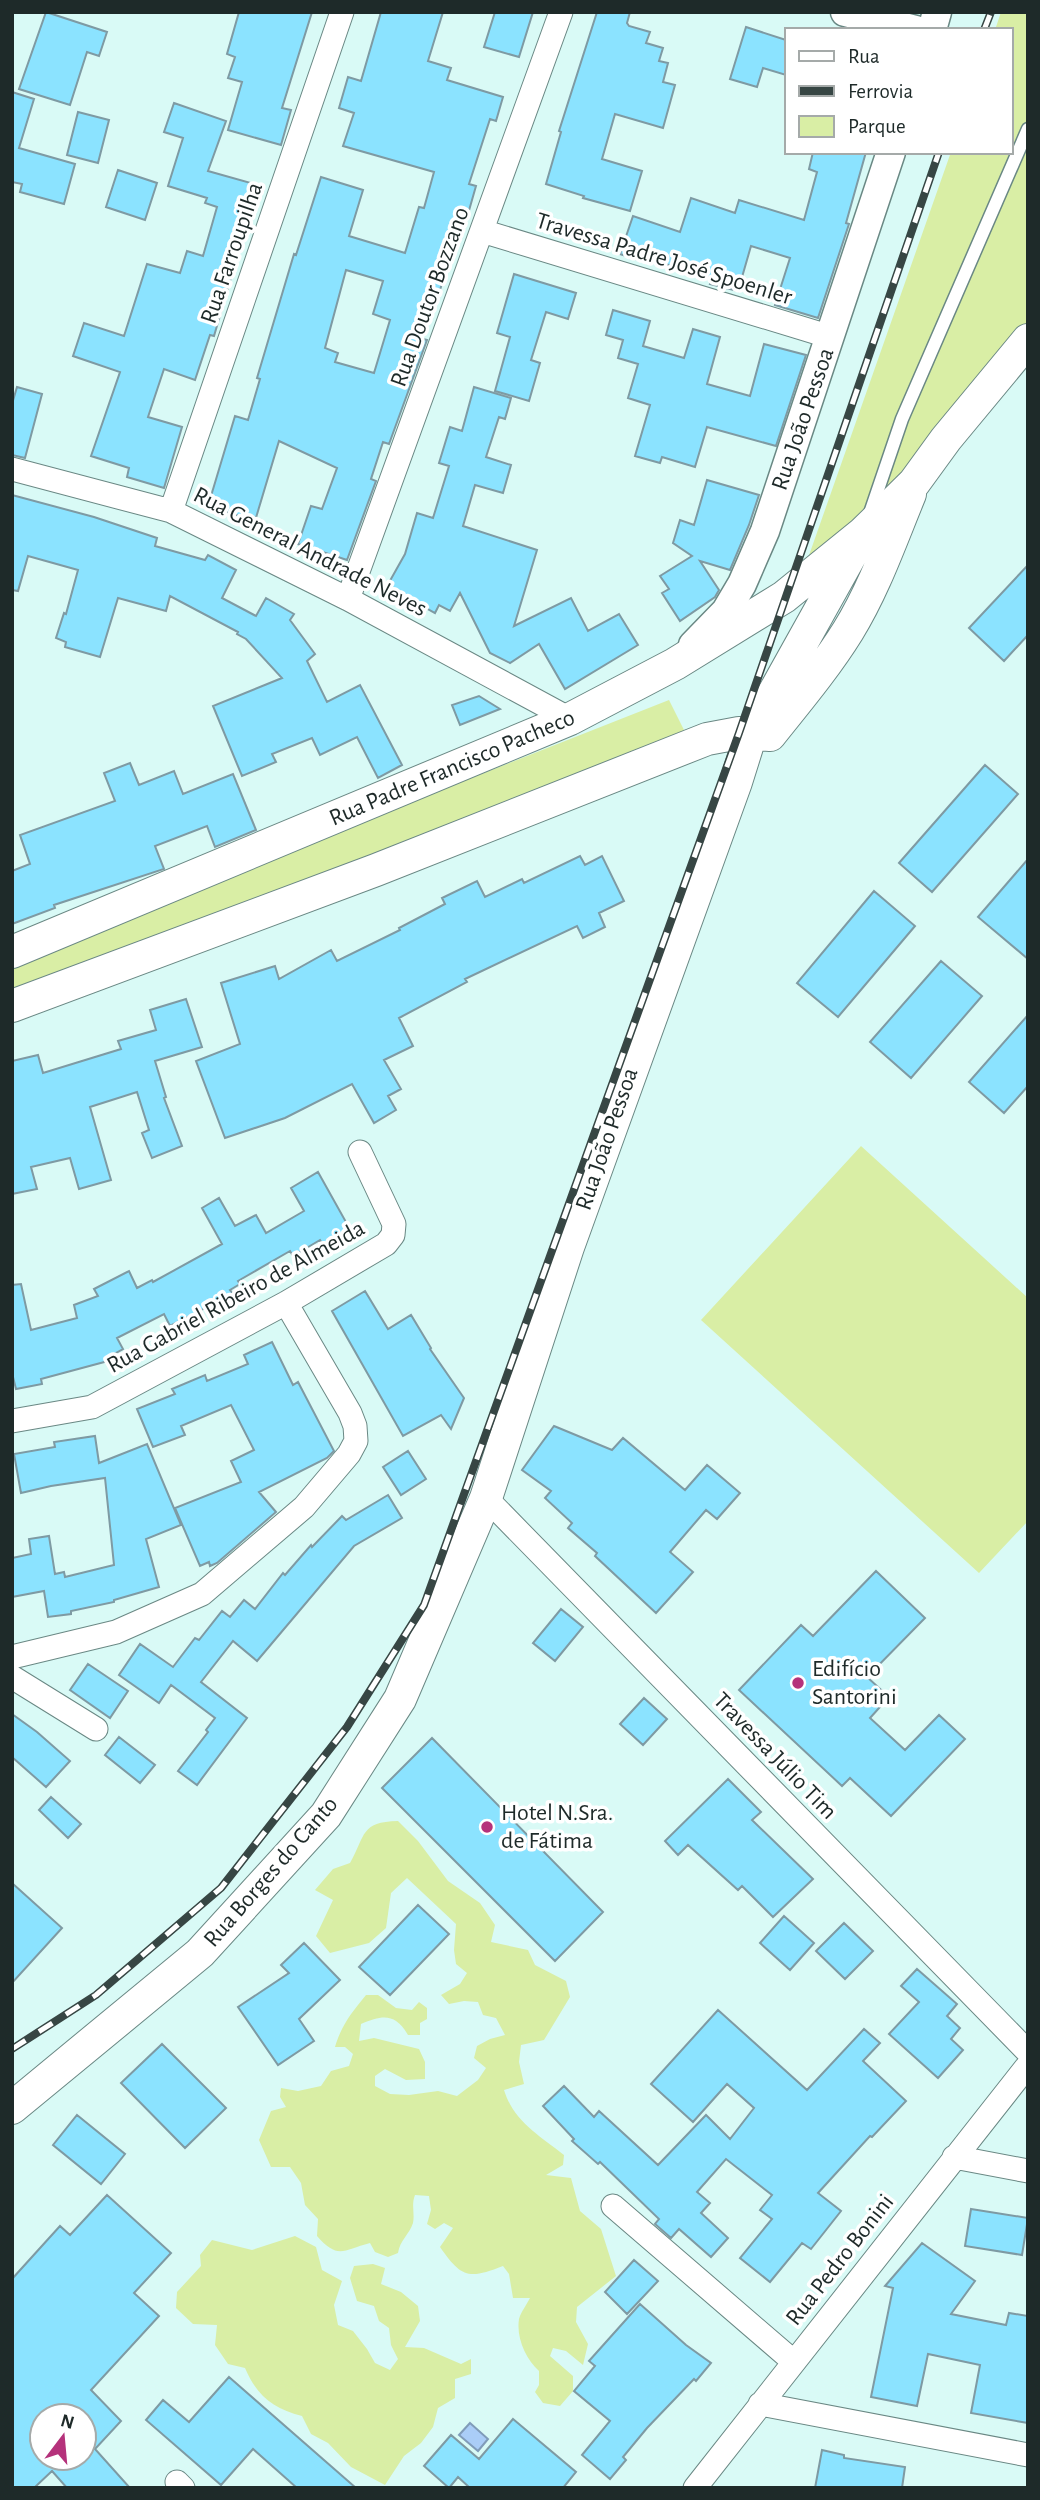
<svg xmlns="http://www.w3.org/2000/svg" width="1040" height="2500" viewBox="0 0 1040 2500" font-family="'Alegreya Sans',sans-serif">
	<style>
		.green { fill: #d9eea5 }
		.water { fill: #aacdf7; stroke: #809cb9; stroke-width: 2 }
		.building { fill: #8be3ff; stroke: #7e9aa3; stroke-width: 2; fill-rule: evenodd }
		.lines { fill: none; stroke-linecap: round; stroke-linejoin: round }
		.service-casing { stroke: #6a8884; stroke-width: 15 }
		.minor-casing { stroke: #6a8884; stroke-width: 25 }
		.tertiary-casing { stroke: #6a8884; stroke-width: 31 }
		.secondary-casing { stroke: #6a8884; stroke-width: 34 }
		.service { stroke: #fff; stroke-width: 12 }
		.minor { stroke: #fff; stroke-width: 23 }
		.tertiary { stroke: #fff; stroke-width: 28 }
		.secondary { stroke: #fff; stroke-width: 32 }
		.rail-casing { stroke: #374644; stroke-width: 8 }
		.rail { stroke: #fff; stroke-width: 5; stroke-dasharray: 16; stroke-linecap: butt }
		.poi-dot { fill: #b5327b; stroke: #fff; stroke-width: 2.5 }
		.labels { text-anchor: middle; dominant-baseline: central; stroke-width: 7; stroke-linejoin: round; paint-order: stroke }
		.street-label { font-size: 24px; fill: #1e2a29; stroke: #fff }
		.poi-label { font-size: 24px; fill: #1e2a29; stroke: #fff; text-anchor: start }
	</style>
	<rect width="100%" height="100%" fill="#d9faf6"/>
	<path class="green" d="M1001,12H1028V323L880,498L807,561L951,152H1010V30H995Z
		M669,700L688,738L12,997V959Z
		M861,1146L1028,1298V1521L979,1573L701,1320Z
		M398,1821L418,1841L448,1881L480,1903L495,1925L491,1942L528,1950L535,1965L566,1981L570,1997L544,2040L521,2045L519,2062L524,2084L504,2090C514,2122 539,2135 564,2155L563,2165L546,2175L571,2178L580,2211L601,2229L616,2276L577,2307L576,2322L588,2344L583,2365L566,2351L553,2348L550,2356L573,2376V2391L560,2406L543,2403L535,2392L539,2385V2371C526,2359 516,2338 519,2319C521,2312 527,2304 530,2298H513L509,2274L503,2266C468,2280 461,2277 440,2247L453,2228L444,2223L435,2229L427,2224L431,2210L429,2196L415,2195C411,2205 415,2213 413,2223C409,2235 400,2240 398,2253L388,2257L375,2252L370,2243C343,2250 338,2260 317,2236L318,2219L305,2205L301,2183L290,2167H271L259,2140L271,2111L286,2107L280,2097L281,2088L298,2091L321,2086L331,2071L349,2066L353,2054L345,2047H335C341,2026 352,2012 366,1995H378L396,2008L412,2010L419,2002L427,2008V2019L420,2023V2035H408C395,2013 383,2015 361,2024L359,2041L374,2038L419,2049L425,2062V2079L406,2080L385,2069L375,2076V2086L390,2094L409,2095L438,2091L457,2096L478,2080L486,2068L474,2058L477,2046L490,2039L505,2035L496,2018L483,2015L478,2002L464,2001L449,2004L441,1995L460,1984L467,1973L456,1964L454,1950L456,1924L407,1878L391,1893L386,1928L369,1943L330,1953L316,1936L333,1900L315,1890L333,1869L350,1863C366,1835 360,1822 398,1821Z
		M295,2236L316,2247L322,2270L342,2281L334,2305L338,2325L353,2331L367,2349L375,2363L390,2370L398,2359L391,2345L389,2328L379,2321L374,2306L357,2301L350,2278L354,2266L373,2264L385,2268L381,2284L401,2292L418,2306L420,2321L405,2347L424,2348L461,2364L471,2359V2374L455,2379V2398L438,2408L433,2427L421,2443L404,2456L385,2485L351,2467L328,2443L311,2434L302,2416C273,2408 257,2396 245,2368L228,2364L215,2345L217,2325L193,2324L176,2308L177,2292L201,2266L200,2255L212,2240L252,2250Z"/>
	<path class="water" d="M470,2423L488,2439L478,2451L459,2435Z"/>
	<path class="building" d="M46,12L107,32L99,56L87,52L70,105L19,89Z
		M239,12H312L282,108L291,110L281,145L228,130L242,82L228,78L235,57L227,54Z
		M381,12H443L428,61L451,68L447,80L503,97L496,121L490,119L469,184L476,186L468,214L465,213L437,299L431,297L419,338L427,340L389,444L383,442L371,479L376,481L347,560L298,544L311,506L322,509L337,468L279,441L255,521L208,506L235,416L248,420L260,379L257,378L294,254L296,255L321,177L363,190L349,236L405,253L419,207L424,208L434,172L343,146L354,113L339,108L348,77L361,81ZM346,270L383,281L373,314L390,320L374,373L335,362L338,353L325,348Z
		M495,12H533L519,57L484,47Z
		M597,12H630L627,23L629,26L650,32L646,43L663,48L659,61L668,63L663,82L675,85L663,128L615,114L602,159L642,171L630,211L583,198L584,196L546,184L561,132L559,131Z
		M746,27L786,40V75L763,68L757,87L730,79Z
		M12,92L34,99L19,148L75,164L64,204L20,192L22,184L12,182Z
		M174,103L226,121L208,171L258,185L214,336L210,335L195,380L164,369L148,417L182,427L164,488L127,477L129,468L91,456L120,372L73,356L84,323L124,336L147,264L180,273L187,251L203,256L217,207L205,203L207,198L168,186L183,138L164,132Z
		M78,112L109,120L98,163L67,155Z
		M813,152H866L846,223L849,224L818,318L775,305L790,258L751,246L738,291L710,284L712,279L647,258L645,262L620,254L633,216L680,232L691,198L735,213L739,200L804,220L817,172L809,169Z
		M118,170L157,183L145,220L106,207Z
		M514,274L576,293L568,319L546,312L531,360L540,363L529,401L495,391L510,337L497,333Z
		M613,310L650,321L643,346L684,358L693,329L720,337L707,384L750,396L764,344L806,355L776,446L707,427L695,467L662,457L660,463L635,456L650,405L628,398L638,364L618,358L623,340L606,335Z
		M17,387L42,394L25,458L12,455V404Z
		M474,387L511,398L505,419L499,417L486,457L511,465L503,493L475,485L463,526L537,550L514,626L571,598L588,631L619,614L638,645L565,689L539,644L510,663L490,653L460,593L450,611L439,605L435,613L387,586L405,554L417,513L433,518L449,466L439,463L450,427L462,431Z
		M707,480L759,495L749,525L730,570L700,561L719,590L715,597L680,621L662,593L669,589L660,576L692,556L673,543L680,520L694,525Z
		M12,495L94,517L157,538L155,546L205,560L208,555L236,570L222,598L256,616L266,598L294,614L290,620L315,654L307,661L327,702L360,685L402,765L378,778L357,737L320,755L312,738L272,754L276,762L242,776L213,706L282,678L246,639L237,634L238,632L170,596L166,611L118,598L100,657L65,647L66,642L56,638L64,613L66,614L78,570L28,556L18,591L12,590Z
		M1028,565V635L1004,661L969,628Z
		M479,696L500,709L460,725L452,705Z
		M130,763L139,785L174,771L183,794L233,774L256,830L215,847L207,826L155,846L164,869L54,905L55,908L12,924V871L30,864L20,835L115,801L104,773Z
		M985,765L1018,794L932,892L899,863Z
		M580,856L585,865L602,856L624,901L599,913L605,927L583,938L577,926L465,979L467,982L399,1018L413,1046L384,1060L401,1089L388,1096L396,1110L374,1123L352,1084L285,1118L225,1138L196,1061L240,1044L221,983L275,966L279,979L331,950L337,961L400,930L399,928L445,904L442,898L477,881L485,897L522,879L524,883Z
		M1028,859V959L978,917Z
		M874,891L915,926L838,1017L797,983Z
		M941,961L982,996L911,1078L870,1042Z
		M186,999L202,1047L155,1061L166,1097L164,1098L182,1146L152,1158L142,1133L149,1130L137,1092L90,1107L111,1180L79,1189L70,1158L31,1167L37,1189L12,1194V1061L38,1055L43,1073L121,1049L118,1041L156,1030L150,1010Z
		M1028,1015V1086L1004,1113L969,1082Z
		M318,1172L351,1231L324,1246L320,1240L293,1256L290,1251L238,1281L240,1284L230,1290L233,1294L170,1326L164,1314L117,1338L123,1349L107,1358L108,1361L41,1379L42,1384L16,1389L12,1373V1285L21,1284L31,1330L77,1318L74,1305L98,1296L94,1289L129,1271L137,1288L152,1280L153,1282L222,1244L202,1208L219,1198L235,1226L256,1215L266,1233L304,1211L291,1188Z
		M365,1291L388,1329L411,1315L431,1348L430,1349L464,1398L451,1429L441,1415L403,1436L332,1311Z
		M272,1342L293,1385L298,1382L334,1451L327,1458L259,1492L276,1512L217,1563L210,1566L209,1562L200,1566L175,1508L241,1482L231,1461L254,1450L231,1405L181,1426L185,1435L153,1447L137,1409L175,1394L172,1389L205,1375L207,1381L248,1364L244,1355Z
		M554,1426L612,1450L623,1438L685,1490L707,1465L740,1493L717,1519L706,1510L670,1552L693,1572L656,1613L595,1556L597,1553L568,1528L572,1523L545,1498L551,1491L522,1470Z
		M95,1436L99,1463L147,1444L181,1525L146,1539L159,1587L114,1600V1602L71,1611V1614L48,1617L44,1591L12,1597V1558L31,1554L29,1539L49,1536L55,1574L64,1572L65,1577L114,1565L105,1478L51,1486L21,1493L14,1454L55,1447L54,1442Z
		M408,1451L426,1479L401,1495L383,1467Z
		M388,1495L402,1518L354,1546L257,1661L233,1641L201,1682L247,1718L197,1785L178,1771L208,1732L206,1730L215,1718L171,1685L159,1703L119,1675L140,1644L173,1667L195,1638L199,1640L222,1611L230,1617L244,1600L255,1609L283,1573L285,1575L311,1545L312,1547L342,1516L346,1520Z
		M876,1571L925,1618L867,1677L889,1697L870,1718L905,1750L939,1715L965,1739L891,1816L850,1778L842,1786L739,1690L801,1625L813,1636Z
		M561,1609L583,1627L555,1661L533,1643Z
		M88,1664L128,1691L110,1718L70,1690Z
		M644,1698L667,1719L643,1745L620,1724Z
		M12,1714L37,1732L70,1761L46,1787L12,1757Z
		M119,1737L155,1765L140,1783L105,1755Z
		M432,1738L603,1912L555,1961L382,1788Z
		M728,1779L761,1812L752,1820L813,1879L773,1917L742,1886L738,1890L688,1845L678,1855L665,1841Z
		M51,1797L81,1824L68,1838L39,1810Z
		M12,1883L62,1928L12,1983Z
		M418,1905L449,1934L390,1995L359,1967Z
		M784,1916L814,1943L790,1970L760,1943Z
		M844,1923L873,1951L845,1979L816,1951Z
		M304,1943L340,1980L299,2019L314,2041L278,2065L238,2007L289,1973L281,1965Z
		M917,1969L957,2004L947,2016L960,2028L951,2039L963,2050L938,2078L889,2034L919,2002L901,1986Z
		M718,2010L807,2090L864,2029L880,2043L863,2061L906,2101L872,2137L870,2136L818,2193L841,2211L811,2249L802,2243L770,2282L740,2258L772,2219L760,2210L772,2195L726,2159L697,2192L710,2203L701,2213L728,2238L711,2257L679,2229L671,2238L655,2224L659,2219L600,2162L598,2164L572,2141L574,2139L543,2106L564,2086L594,2117L599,2111L658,2165L706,2115L730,2139L754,2108L727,2084L693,2122L651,2084Z
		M162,2044L226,2108L185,2148L121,2083Z
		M77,2115L125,2154L101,2184L53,2145Z
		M107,2195L171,2253L134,2293L159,2316L91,2390L121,2421L95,2449L130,2488H67L52,2471L34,2488H12V2279L60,2226L70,2235ZM42,2416H84V2458H42Z
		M971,2209L1028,2218L1022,2255L965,2246Z
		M922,2243L975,2281L951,2314L1006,2325L1009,2313L1028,2316V2423L971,2413L980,2365L928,2354L917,2406L871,2397L893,2288L885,2286Z
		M634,2260L658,2281L627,2314L605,2292Z
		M640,2304L686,2345L711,2363L696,2381L694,2379L647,2428L623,2457L626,2460L610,2479L582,2455L610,2421L574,2391L595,2366L589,2361Z
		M229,2377L356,2488H297L253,2449L221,2485L146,2420L163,2400L189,2422Z
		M513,2419L576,2472L563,2488H470L458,2477L449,2488L424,2466L451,2435L479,2459Z
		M822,2450L844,2455V2458L905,2467L902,2488H815Z"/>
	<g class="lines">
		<g class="service-casing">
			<path id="service" d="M869,516L902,419L1028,129"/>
		</g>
		<g class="minor-casing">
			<path id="minor" d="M482,231L831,337
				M12,469L171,511L348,599L570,719
				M171,511L342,12
				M348,599L561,12
				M12,1421L92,1407L286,1303L386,1244L393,1235L394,1224L360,1152
				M486,1498L1028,2052
				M12,1657L116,1632L202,1594L304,1507L349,1454L356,1441L355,1426L350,1413L286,1303
				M12,1677L96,1729
				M954,2157L1028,2171
				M613,2206L794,2362
				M760,2404L1028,2455
				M177,2482L183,2488
				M695,2488L1028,2065"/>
		</g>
		<g class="tertiary-casing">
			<path id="tertiary" d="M845,12L916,30
				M932,30L937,12
				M693,645L726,611L742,584L765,531L891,152"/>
		</g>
		<g class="secondary-casing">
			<path id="secondary" d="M12,952L570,719L675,664L784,597L863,533L914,483L946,439L1028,340
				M12,1006L376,870L707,739L739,733L770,735C797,701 825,668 848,631C874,589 891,540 910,494
				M12,2108L200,1953L326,1815L400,1699L486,1498L568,1247L736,782L751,734L863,533"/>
		</g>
		<use href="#service" class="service"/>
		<use href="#minor" class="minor"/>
		<use href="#tertiary" class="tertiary"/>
		<use href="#secondary" class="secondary"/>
		<g class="rail-casing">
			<path id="rail" d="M984,30L991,12
				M12,2049L96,1995L221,1888L347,1727L424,1605L739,733L939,152"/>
		</g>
		<use href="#rail" class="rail"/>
	</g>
	<g class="poi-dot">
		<circle cx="798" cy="1683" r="7"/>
		<circle cx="487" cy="1827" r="7"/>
	</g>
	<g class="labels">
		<g class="street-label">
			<text transform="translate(232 253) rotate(-71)">Rua Farroupilha</text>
			<text transform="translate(664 259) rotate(17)">Travessa Padre José Spoenler</text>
			<text transform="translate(430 297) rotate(-70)">Rua Doutor Bozzano</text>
			<text transform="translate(803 419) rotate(-71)">Rua João Pessoa</text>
			<text transform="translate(310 552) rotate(27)">Rua General Andrade Neves</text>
			<text transform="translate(452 768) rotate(-23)">Rua Padre Francisco Pacheco</text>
			<text transform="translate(607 1139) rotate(-71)">Rua João Pessoa</text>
			<text transform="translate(236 1297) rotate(-29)">Rua Gabriel Ribeiro de Almeida</text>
			<text transform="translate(775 1756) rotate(46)">Travessa Júlio Tim</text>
			<text transform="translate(271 1872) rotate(-49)">Rua Borges do Canto</text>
			<text transform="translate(840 2260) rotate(-52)">Rua Pedro Bonini</text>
		</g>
		<g class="poi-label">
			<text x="812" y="1669">Edifício<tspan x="812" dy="28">Santorini</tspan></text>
			<text x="501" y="1813">Hotel N.Sra.<tspan x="501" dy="28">de Fátima</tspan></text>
		</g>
	</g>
	<rect width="1040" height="2500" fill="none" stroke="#1e2a29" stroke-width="28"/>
	<rect x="785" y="28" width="228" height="126" fill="#ffffff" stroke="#a5aaa9" stroke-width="2"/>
	<rect x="799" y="51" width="35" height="10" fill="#ffffff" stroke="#a5aaa9" stroke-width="2"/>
	<text x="848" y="63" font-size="21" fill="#1e2a29">Rua</text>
	<rect x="799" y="86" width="35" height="10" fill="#374644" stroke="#a5aaa9" stroke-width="2"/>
	<text x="848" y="98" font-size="21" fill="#1e2a29">Ferrovia</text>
	<rect x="799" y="116" width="35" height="21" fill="#d9eea5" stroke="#a5aaa9" stroke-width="2"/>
	<text x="848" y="133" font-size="21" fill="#1e2a29">Parque</text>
	<g transform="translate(63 2437) rotate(16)"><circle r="33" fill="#ffffff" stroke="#a5aaa9" stroke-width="2"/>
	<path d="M0-5L12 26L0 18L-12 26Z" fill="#b5327b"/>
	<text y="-10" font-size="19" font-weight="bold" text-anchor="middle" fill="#1e2a29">N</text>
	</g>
</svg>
